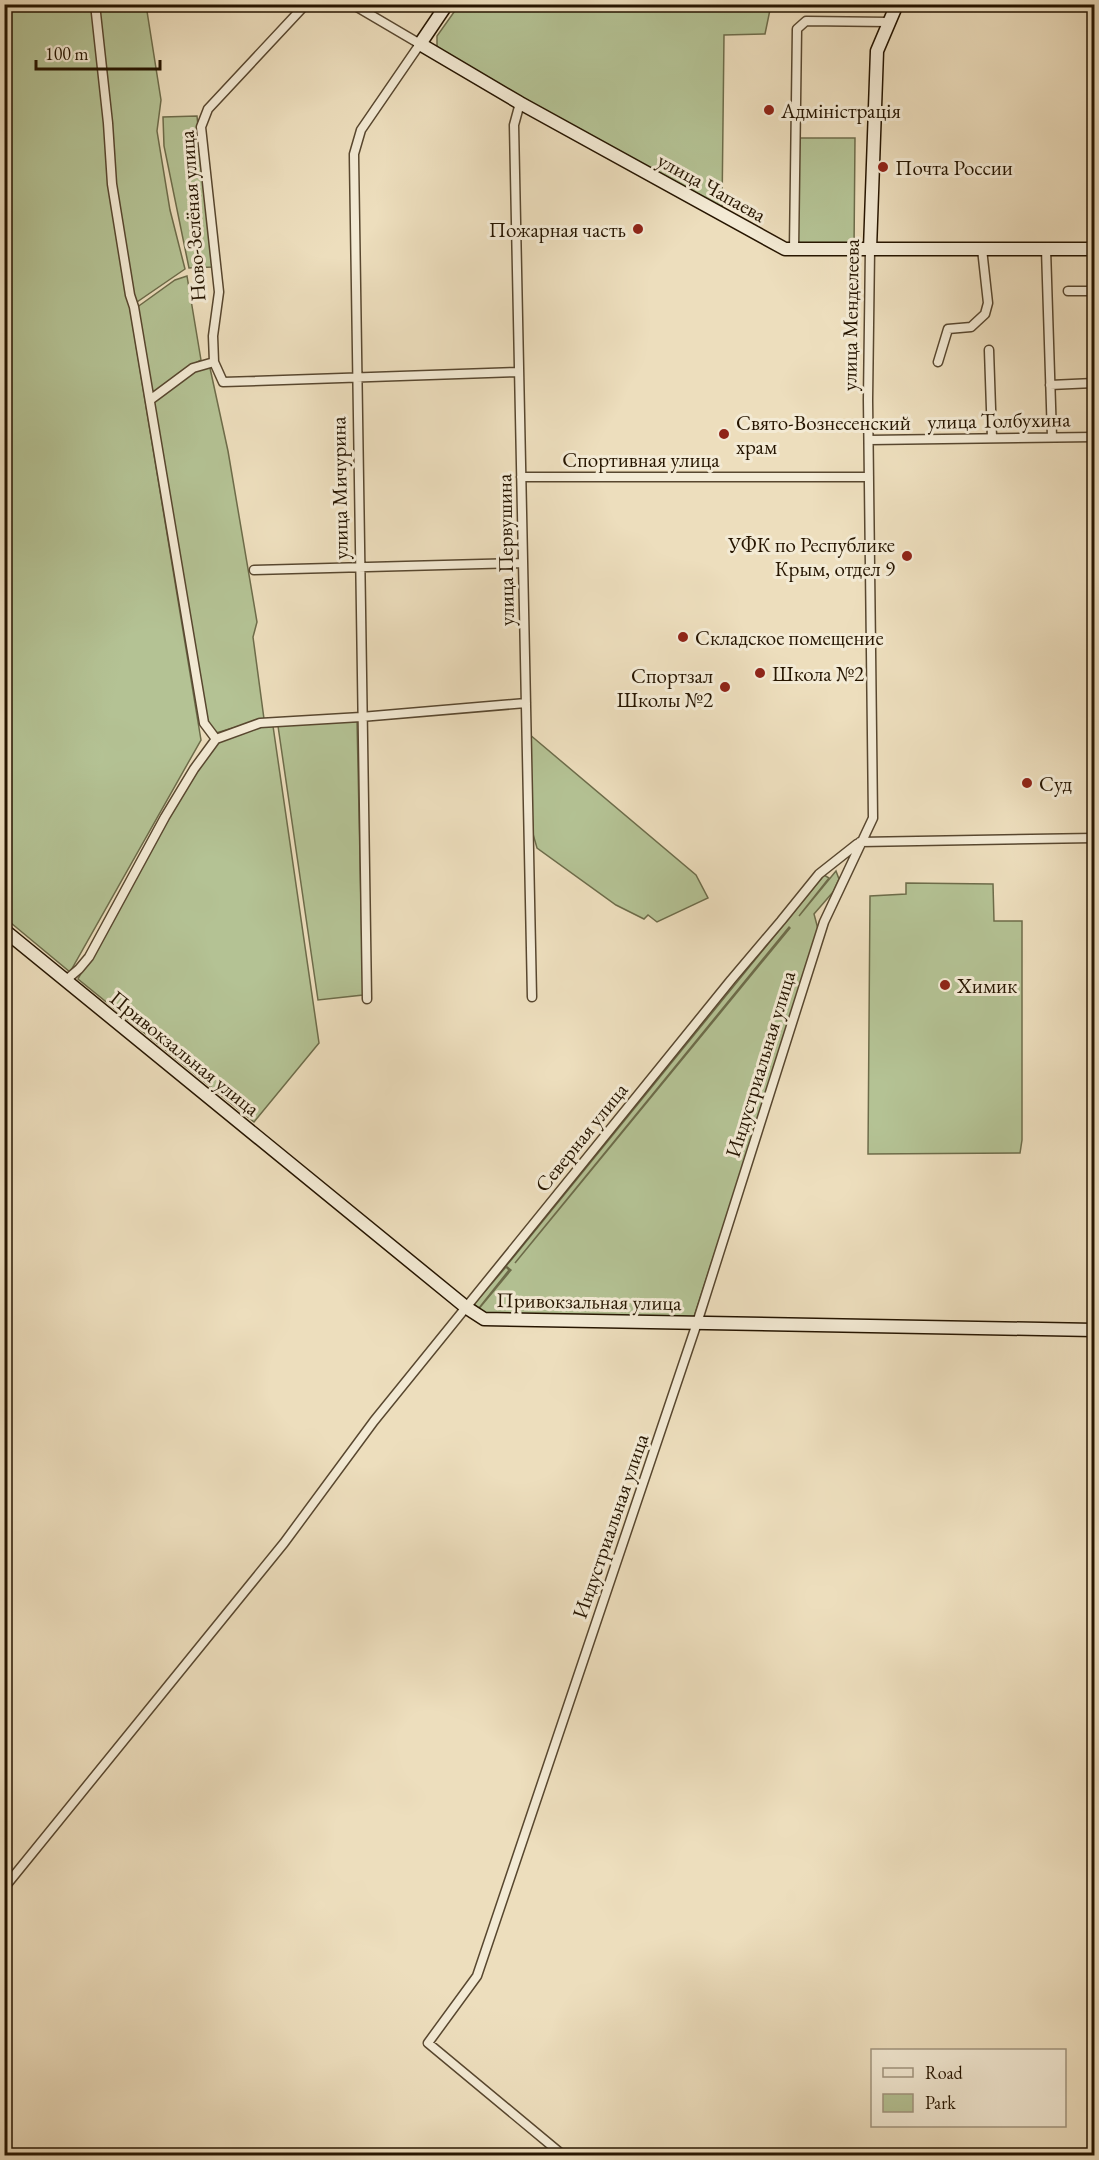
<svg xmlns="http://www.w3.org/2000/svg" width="1099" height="2160" viewBox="0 0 1099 2160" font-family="'EB Garamond',serif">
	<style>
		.green { fill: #b4c294; stroke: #6d6c4a; stroke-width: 1.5; fill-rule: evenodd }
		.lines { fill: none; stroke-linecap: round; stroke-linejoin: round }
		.minor-casing { stroke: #58472f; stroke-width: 11 }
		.secondary-casing { stroke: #261500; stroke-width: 15 }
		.minor { stroke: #f3ead4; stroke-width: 8 }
		.secondary { stroke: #f3ead4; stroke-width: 12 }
		.poi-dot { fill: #8f2418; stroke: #f3ead4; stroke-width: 2 }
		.labels { text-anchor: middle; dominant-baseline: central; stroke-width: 6; stroke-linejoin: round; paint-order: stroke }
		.poi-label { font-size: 21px; fill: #261500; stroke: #f3ead4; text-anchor: start }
		.street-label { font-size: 21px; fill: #261500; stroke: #f3ead4 }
	</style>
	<rect width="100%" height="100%" fill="#eddebd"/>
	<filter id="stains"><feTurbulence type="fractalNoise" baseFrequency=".00333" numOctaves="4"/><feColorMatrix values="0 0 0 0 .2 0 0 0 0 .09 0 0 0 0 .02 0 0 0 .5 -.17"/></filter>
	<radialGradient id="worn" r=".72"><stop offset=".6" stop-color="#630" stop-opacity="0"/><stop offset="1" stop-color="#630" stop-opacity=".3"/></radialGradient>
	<path class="green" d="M4,5H93L100,52L107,169L201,740L70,972L5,918Z
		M98,5H146L161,100L157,131L170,210L185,269L134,304L114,183Z
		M459,5H771L765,34L724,35L722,210L437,49V36Z
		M197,116L212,267L189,268L164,146L163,117Z
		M795,138H855L854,249H794Z
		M187,276L201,360L187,368L156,392L151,393L136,308L175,280Z
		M201,366L210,368L228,451L257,622L253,637L264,719L216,733L208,724L153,401Z
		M357,721L363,995L318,1000L278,726Z
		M273,726L319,1043L254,1122L78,979L168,817L217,741L262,727Z
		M529,734L696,875L708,898L657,922L648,915L644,919L616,905L537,848L533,834Z
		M836,871L839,879L833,892L814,914L818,929L813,950L694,1317L487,1316L477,1311L511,1270L506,1266L512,1259L824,875L829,878L799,916ZM789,927L790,928L515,1263Z
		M906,883L993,884L994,921H1022V1140L1020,1153L868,1154L870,896L906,894Z
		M506,1267L509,1270L479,1308L474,1304Z"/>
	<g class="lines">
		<g class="minor-casing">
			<path id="minor" d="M95,4L108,123L112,184L130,295L134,307L204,723L216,739
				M306,4L208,109L201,127L219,292L213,336L214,362L223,382L519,372
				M352,4L420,44L361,130L354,154C357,436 361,718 367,999
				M520,103L514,125L532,997
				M794,249L797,29L806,21L889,22
				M1046,249L1052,437
				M1068,291H1094
				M989,350L992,438
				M938,362L948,329L971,327L985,314L988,303L982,249
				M1050,385L1094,383
				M150,400L193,368L214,362
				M869,440L1094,437
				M521,477H869
				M254,570L523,563
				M860,842L1094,838
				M65,981L79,969L89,957L165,817L194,769L216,739L260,723L361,717L526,703
				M4,1888L284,1543L374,1421L731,980L781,921L819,874L857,844
				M564,2156L428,2043L477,1976L697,1323L824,922L873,818L868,400L870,249"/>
		</g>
		<g class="secondary-casing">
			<path id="secondary" d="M447,4L420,44L520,103L785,249H1094
				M870,249L877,51L897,4
				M4,930L467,1308L484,1319L1094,1330"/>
		</g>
		<use href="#minor" class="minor"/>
		<use href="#secondary" class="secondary"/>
	</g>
	<g class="poi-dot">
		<circle cx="769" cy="110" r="6"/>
		<circle cx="883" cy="167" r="6"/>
		<circle cx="638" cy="229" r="6"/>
		<circle cx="724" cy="434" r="6"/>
		<circle cx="907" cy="556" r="6"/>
		<circle cx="683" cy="637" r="6"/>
		<circle cx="760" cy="673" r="6"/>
		<circle cx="725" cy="687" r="6"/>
		<circle cx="1027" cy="783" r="6"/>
		<circle cx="945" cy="985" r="6"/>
	</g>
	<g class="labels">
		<g class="poi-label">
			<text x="781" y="110">Адміністрація</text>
			<text x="895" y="167">Почта России</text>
			<text x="626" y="229" text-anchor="end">Пожарная часть</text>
			<text x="736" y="422">Свято-Вознесенский<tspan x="736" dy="24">храм</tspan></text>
			<text x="895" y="544" text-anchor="end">УФК по Республике<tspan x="895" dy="24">Крым, отдел 9</tspan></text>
			<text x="695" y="637">Складское помещение</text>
			<text x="772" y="673">Школа №2</text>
			<text x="713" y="675" text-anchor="end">Спортзал<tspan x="713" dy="24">Школы №2</tspan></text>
			<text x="1039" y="783">Суд</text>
			<text x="957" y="985">Химик</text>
		</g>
		<g class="street-label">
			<text transform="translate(712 187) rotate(29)">улица Чапаева</text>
			<text transform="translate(192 216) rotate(-94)">Ново-Зелёная улица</text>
			<text transform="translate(850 315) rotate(-89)">улица Менделеева</text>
			<text transform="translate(999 420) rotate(-1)">улица Толбухина</text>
			<text x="641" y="459">Спортивная улица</text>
			<text transform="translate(339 488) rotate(-91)">улица Мичурина</text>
			<text transform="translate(505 550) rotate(-91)">улица Первушина</text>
			<text transform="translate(185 1053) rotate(39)">Привокзальная улица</text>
			<text transform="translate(760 1064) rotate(-73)">Индустриальная улица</text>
			<text transform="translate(581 1137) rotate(-51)">Северная улица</text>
			<text transform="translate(589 1301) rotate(1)">Привокзальная улица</text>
			<text transform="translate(610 1526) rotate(-71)">Индустриальная улица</text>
		</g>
	</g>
	<rect width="1099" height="2160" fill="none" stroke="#eddebd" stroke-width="24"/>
	<rect x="6" y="6" width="1087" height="2148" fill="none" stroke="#261500" stroke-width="3"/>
	<rect x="12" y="12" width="1075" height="2136" fill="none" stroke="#261500" stroke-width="1.5"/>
	<rect x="871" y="2049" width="195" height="78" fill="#f3ead4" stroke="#a1957f" stroke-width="1.5"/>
	<rect x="883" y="2068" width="30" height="9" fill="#f3ead4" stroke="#a1957f" stroke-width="1.5"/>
	<text x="925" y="2079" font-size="18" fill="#261500">Road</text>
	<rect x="883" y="2094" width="30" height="18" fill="#b4c294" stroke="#a1957f" stroke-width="1.5"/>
	<text x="925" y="2109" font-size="18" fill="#261500">Park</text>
	<path d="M36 60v9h124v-9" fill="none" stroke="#261500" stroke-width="3"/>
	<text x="45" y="60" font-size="18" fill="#261500" stroke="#f3ead4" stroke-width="4.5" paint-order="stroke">100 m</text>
	<rect width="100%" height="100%" filter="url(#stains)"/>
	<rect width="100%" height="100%" fill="url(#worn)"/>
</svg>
